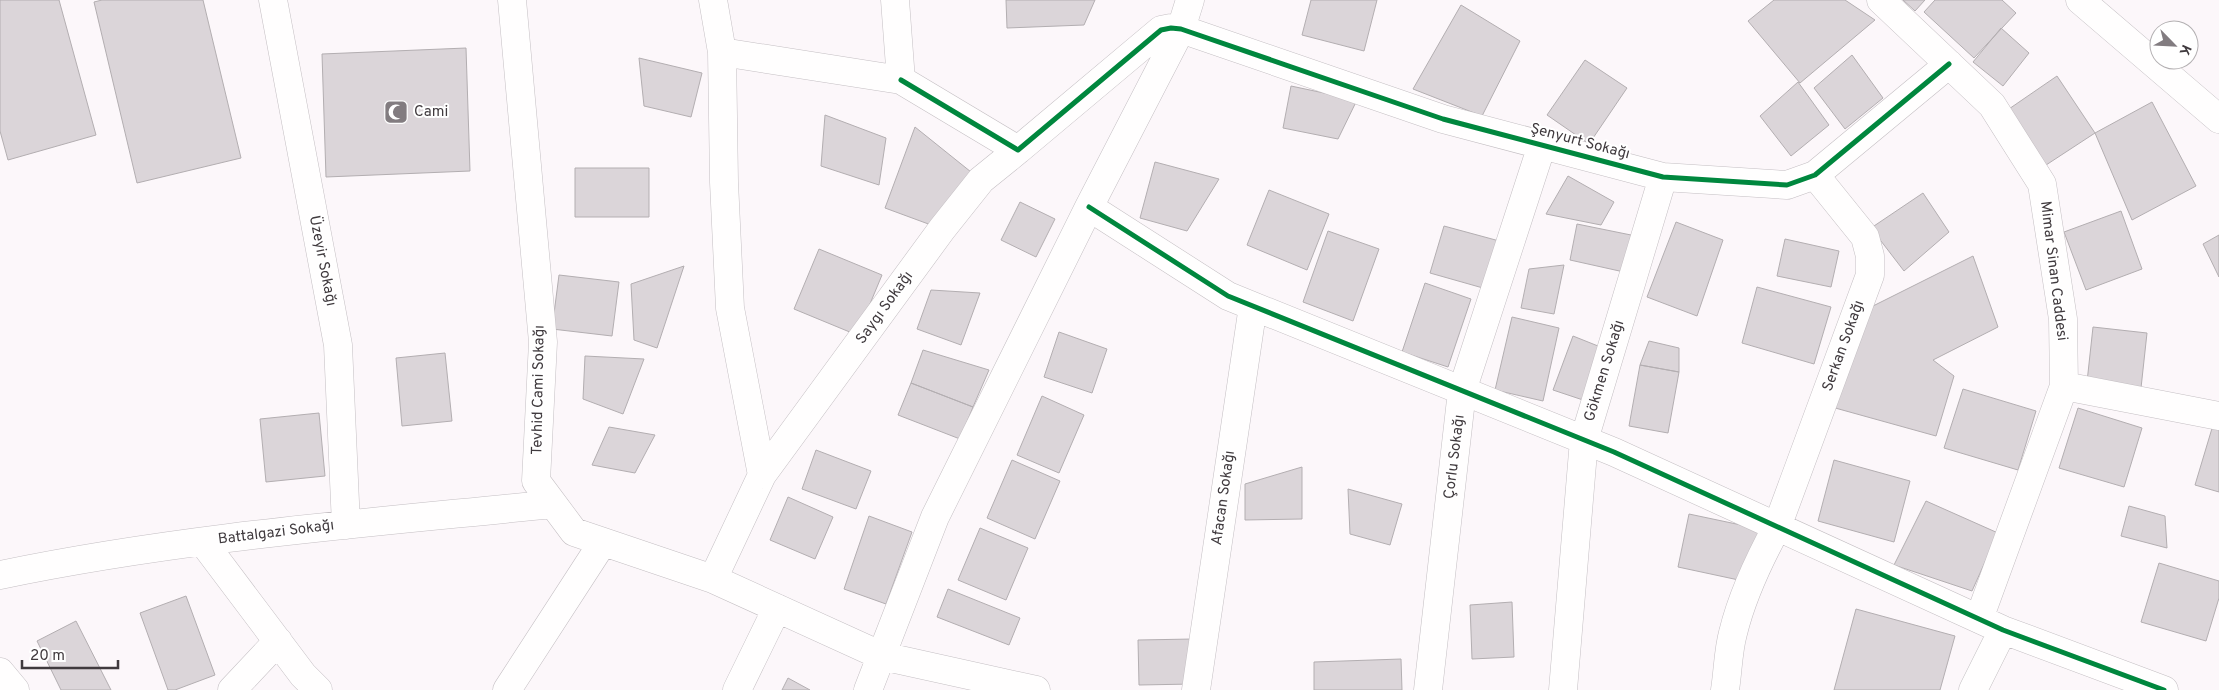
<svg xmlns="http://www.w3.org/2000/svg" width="2219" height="690" viewBox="0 0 2219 690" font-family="Overpass,sans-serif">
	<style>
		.building { fill: #dbd5d9; stroke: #b3aeb1 }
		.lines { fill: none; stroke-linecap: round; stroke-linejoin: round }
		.minor-casing { stroke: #c4bfc3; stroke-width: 29 }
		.minor { stroke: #fffefe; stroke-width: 28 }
		.cycleway-casing { stroke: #fff; stroke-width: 8 }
		.cycleway { stroke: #00873e; stroke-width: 5 }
		.labels { text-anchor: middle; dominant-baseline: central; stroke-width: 4; stroke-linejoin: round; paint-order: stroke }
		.poi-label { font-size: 15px; fill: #403a3e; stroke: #fff; text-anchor: start }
		.street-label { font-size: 15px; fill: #403a3e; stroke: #fff }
	</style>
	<rect width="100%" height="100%" fill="#fcf7fa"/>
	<path class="building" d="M0,0H59L96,135L8,160L0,131Z
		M102,0H203L241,158L137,183L94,2Z
		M1006,0H1095L1084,25L1007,28Z
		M1311,0H1377L1364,51L1302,35Z
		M1774,0H1845L1875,20L1800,83L1748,21Z
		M1903,0H1925L1915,11Z
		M1935,0H2002L2016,13L1974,58L1924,12Z
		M1461,5L1520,41L1482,116L1413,89Z
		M2001,28L2029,53L2003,86L1973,62Z
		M466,48L470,171L326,177L322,54Z
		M1852,55L1883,98L1845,129L1814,88Z
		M639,58L702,73L691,117L644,106Z
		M1585,60L1627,88L1589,144L1547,115Z
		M2057,76L2095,133L2043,167L2006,111Z
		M1798,82L1829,125L1791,156L1760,116Z
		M1291,86L1357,100L1338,139L1283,128Z
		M2152,102L2196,186L2132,220L2095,133Z
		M825,115L886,138L879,185L821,166Z
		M915,127L981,180L942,229L885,208Z
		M1155,162L1219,179L1187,231L1140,218Z
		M575,168H649V217H575Z
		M1568,176L1614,202L1601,225L1546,214Z
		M1269,190L1329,214L1307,270L1247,245Z
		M1923,193L1949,232L1904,271L1871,228Z
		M1020,202L1055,219L1036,257L1001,240Z
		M2121,211L2142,269L2086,290L2064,232Z
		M1676,222L1723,240L1697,316L1647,297Z
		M1577,224L1631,235L1624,272L1570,260Z
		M1444,226L1503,242L1490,290L1430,273Z
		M1328,231L1379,249L1353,321L1303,302Z
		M2219,235V277L2203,244Z
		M1785,239L1839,251L1831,287L1777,276Z
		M819,249L882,275L857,335L794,309Z
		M1973,256L1998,327L1933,360L1954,376L1936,436L1828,406L1873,306Z
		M1564,265L1554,314L1521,308L1529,269Z
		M684,266L657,348L634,340L631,284Z
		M559,275L619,282L612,336L552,329Z
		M1425,283L1471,299L1448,367L1402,352Z
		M1757,287L1831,307L1814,364L1742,343Z
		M931,290L980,293L961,345L917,329Z
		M1512,317L1559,328L1543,401L1495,390Z
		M2093,327L2147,333L2141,388L2087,382Z
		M1059,332L1107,349L1092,393L1044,377Z
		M1573,336L1608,350L1589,402L1553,390Z
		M1649,341L1679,348V372L1640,365Z
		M923,350L989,370L973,407L911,383Z
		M445,353L452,421L402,426L396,358Z
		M585,356L644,359L623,414L583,399Z
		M1640,365L1679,372L1668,433L1629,426Z
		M911,383L973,407L960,439L898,415Z
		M1963,389L2036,411L2018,470L1944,448Z
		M1042,396L1084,415L1059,473L1017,455Z
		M2078,408L2142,428L2124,487L2059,468Z
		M319,413L325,476L266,482L260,419Z
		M2213,425L2219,427V492L2195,485Z
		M609,427L655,435L635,473L592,465Z
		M816,450L871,471L856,509L802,489Z
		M1012,460L1060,481L1035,539L987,518Z
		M1834,460L1910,481L1894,542L1818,521Z
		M1302,467V519L1245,520V484Z
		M1348,489L1402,504L1390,545L1350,534Z
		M788,497L833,517L815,559L770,540Z
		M1926,501L1998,533L1972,591L1894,565Z
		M2129,506L2165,516L2167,548L2121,536Z
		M1689,514L1760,529L1748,582L1678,567Z
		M869,516L912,532L886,604L844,589Z
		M980,528L1028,548L1006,600L958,580Z
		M2159,563L2219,581V598L2206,641L2141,622Z
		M948,589L1020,618L1009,645L937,617Z
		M186,596L215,675L175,690H168L140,613Z
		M1512,602L1514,657L1472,659L1470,605Z
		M1856,609L1955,636L1940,690H1834Z
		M76,621L111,690H61L37,641Z
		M1193,639V684L1139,685L1138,640Z
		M1401,659L1402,690H1314V662Z
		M788,678L810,690H782Z"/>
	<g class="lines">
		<g class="minor-casing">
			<path id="minor" d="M273,0L338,345L346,525
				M512,0L543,342L536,481L574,532L713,579
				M713,0L722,52
				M895,0L901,80L722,52L724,182L730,308L762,475L713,579L882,656L1036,690
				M1881,0L1992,105L2042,184L2063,319L2064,386L1979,619
				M2080,0L2219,119
				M901,80L1018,150L1161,30L1171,28L1181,29L1443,119L1663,177L1787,185L1815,175L1949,64
				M1089,207L1228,296L1614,452L2003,630L2164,690
				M2064,386L2219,416
				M762,475L942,229L981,180L1018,150
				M203,542L303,675L318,690
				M0,575C182,537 368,523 553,504
				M0,672L15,690
				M232,690L278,641
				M507,690L603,542
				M737,690L777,608
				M868,690L935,517L1089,207L1181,29L1190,0
				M1196,690L1253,306
				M1428,690L1462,391L1542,145
				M1563,690L1584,440L1663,177
				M1725,690C1728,671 1728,651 1733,633C1742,596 1759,560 1777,527L1870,275V256L1865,237L1815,175
				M1973,690L2003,630"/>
		</g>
		<use href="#minor" class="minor"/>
		<g class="cycleway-casing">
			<path id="cycleway" d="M901,80L1018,150L1161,30L1171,28L1181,29L1443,119L1663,177L1787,185L1815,175L1949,64
				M1089,207L1228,296L1614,452L2003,630L2164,690"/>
		</g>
		<use href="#cycleway" class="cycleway"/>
	</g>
	<defs>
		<g id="mosque-square" transform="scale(1.25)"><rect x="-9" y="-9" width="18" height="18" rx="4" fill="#827c80" stroke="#fff"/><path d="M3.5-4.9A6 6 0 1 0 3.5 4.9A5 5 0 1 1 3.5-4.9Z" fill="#fff"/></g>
	</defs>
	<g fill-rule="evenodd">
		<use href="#mosque-square" x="396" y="112"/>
	</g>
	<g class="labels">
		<g class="poi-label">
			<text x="414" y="112">Cami</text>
		</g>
		<g class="street-label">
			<text transform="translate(1580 142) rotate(15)">Şenyurt Sokağı</text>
			<text transform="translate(322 261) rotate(79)">Üzeyir Sokağı</text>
			<text transform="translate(2053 271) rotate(83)">Mimar Sinan Caddesi</text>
			<text transform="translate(885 308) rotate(-54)">Saygı Sokağı</text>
			<text transform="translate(1844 346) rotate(-70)">Serkan Sokağı</text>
			<text transform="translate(1605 371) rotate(-73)">Gökmen Sokağı</text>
			<text transform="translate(539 390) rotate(-89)">Tevhid Cami Sokağı</text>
			<text transform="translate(1455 457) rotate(-83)">Çorlu Sokağı</text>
			<text transform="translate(1224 498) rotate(-82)">Afacan Sokağı</text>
			<text transform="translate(276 533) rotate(-7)">Battalgazi Sokağı</text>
		</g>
	</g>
	<g transform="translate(2174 45) rotate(114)"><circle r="24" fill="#ffffff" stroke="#b3b0b2"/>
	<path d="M0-4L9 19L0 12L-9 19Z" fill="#827c80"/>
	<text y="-8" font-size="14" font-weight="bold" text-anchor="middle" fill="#403a3e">K</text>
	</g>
	<path d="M22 660v8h96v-8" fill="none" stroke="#403a3e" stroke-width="2.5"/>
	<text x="30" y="660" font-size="15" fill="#403a3e" stroke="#ffffff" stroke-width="4" paint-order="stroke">20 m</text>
</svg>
